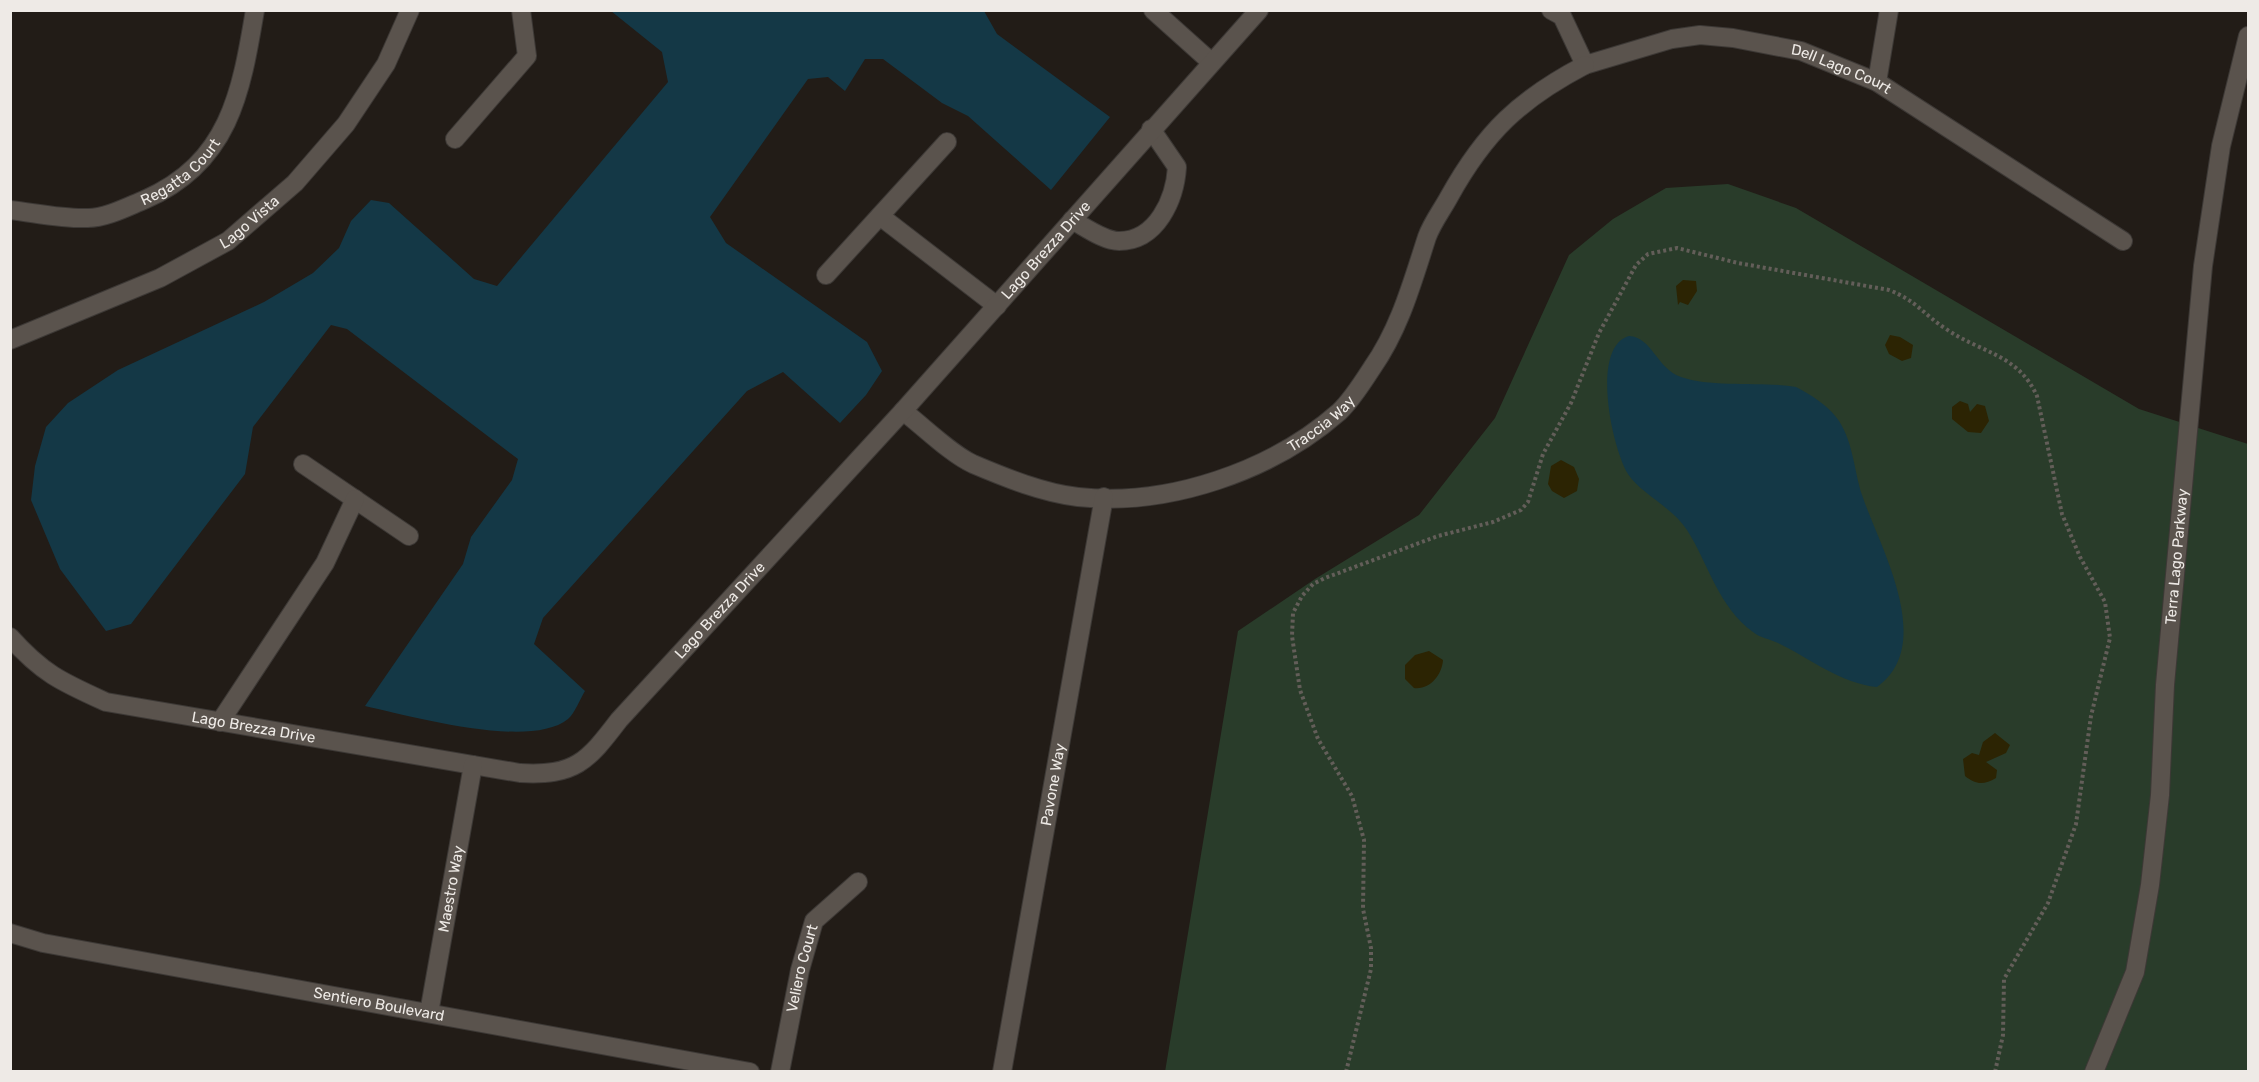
<svg xmlns="http://www.w3.org/2000/svg" width="2259" height="1082" viewBox="0 0 2259 1082" font-family="Rubik,sans-serif">
	<style>
		.green { fill: #293c2a }
		.sand { fill: #2c2403 }
		.water { fill: #143846 }
		.lines { fill: none; stroke-linecap: round; stroke-linejoin: round }
		.minor-casing { stroke: #3d3936; stroke-width: 20 }
		.path { stroke: #635e59; stroke-width: 4; stroke-dasharray: 3 3; stroke-linecap: butt }
		.minor { stroke: #5a534d; stroke-width: 18 }
		.labels { text-anchor: middle; dominant-baseline: central; stroke-width: 6; stroke-linejoin: round; paint-order: stroke }
		.street-label { font-size: 15px; fill: #eeeae6; stroke: #221c17 }
	</style>
	<rect width="100%" height="100%" fill="#221c17"/>
	<path class="green" d="M1728,184L1796,208L2139,409L2248,444V1071L1165,1072L1238,631L1315,579L1419,515L1495,418L1569,255L1613,219L1666,188Z"/>
	<path class="sand" d="M1683,280L1696,281L1697,291L1688,305L1680,302L1678,305L1676,286Z
		M1890,335L1900,337L1913,345L1911,358L1902,361L1889,354L1885,345Z
		M1960,401L1968,404L1970,412L1977,404L1985,406L1989,421L1981,433L1968,432L1952,419V407Z
		M1561,460L1574,467L1579,479L1577,491L1564,498L1552,491L1548,484L1551,466Z
		M1429,651L1443,660C1442,675 1430,690 1414,688L1405,679V665L1415,655Z
		M1995,733L2010,745L2006,753L1986,762L1997,770L1996,778C1984,785 1976,785 1965,776L1963,759L1972,753L1979,755L1983,742Z"/>
	<path class="water" d="M611,11H984L997,34L1110,117L1051,190L968,116L942,103L883,59H865L845,91L828,77L808,79L710,217L726,243L867,342L882,371L866,395L840,423L783,372L747,391L543,618L534,644L585,691C580,699 575,713 568,719C530,750 411,716 365,706L463,564L471,537L512,480L518,459L347,329L331,325L253,427L245,474L131,624L106,631L60,569L31,500L35,466L46,427L68,403L118,370L264,302L313,273L339,248L351,221L371,200L389,203L474,279L497,286L668,82L662,52Z
		M1629,336C1652,337 1657,369 1681,377C1712,388 1761,381 1796,387C1811,395 1826,404 1836,417C1853,438 1854,471 1862,495C1879,546 1937,644 1877,687C1842,684 1809,658 1778,643C1770,639 1760,638 1753,632C1719,608 1708,563 1687,530C1672,507 1640,493 1628,474C1612,448 1590,347 1629,336Z"/>
	<g class="lines">
		<g class="minor-casing">
			<g id="minor">
				<path d="M1153,10L1211,62"/>
				<path id="s1" d="M1551,10L1562,16L1585,65L1672,39L1700,35L1733,38L1801,51L1877,82L2123,241"/>
				<path d="M1877,82L1889,10"/>
				<path d="M455,139L527,56L521,10"/>
				<path id="s2" d="M10,210C36,213 62,219 88,218C106,218 127,207 144,200C229,163 241,94 255,10"/>
				<path d="M880,216L997,306"/>
				<path d="M1072,220C1085,227 1104,241 1119,241C1157,241 1175,199 1177,167L1151,129"/>
				<path d="M826,275L947,142"/>
				<path id="s3" d="M10,340L160,278L228,241L295,183L346,124L386,64L410,10"/>
				<path id="s4" d="M903,411C924,427 951,454 973,464C1006,478 1043,493 1078,497C1168,507 1272,471 1339,412C1351,401 1363,382 1372,368C1400,328 1412,283 1427,237C1432,223 1442,210 1449,197C1485,132 1520,99 1585,65"/>
				<path d="M303,464L409,536"/>
				<path id="s5" d="M10,637C43,674 62,682 106,702L520,773C575,776 587,762 619,720L903,411L1259,10"/>
				<path d="M220,722L325,563L355,499"/>
				<path id="s6" d="M10,933L43,943L750,1072"/>
				<path id="s7" d="M429,1013L473,765"/>
				<path id="s8" d="M780,1072L800,970L814,921L858,882"/>
				<path id="s9" d="M1002,1072L1104,497"/>
				<path id="s10" d="M2094,1072L2135,972L2150,885L2160,795L2165,685L2203,266L2221,146L2248,36"/>
			</g>
		</g>
		<path class="path" d="M1346,1072L1371,969V948L1363,909L1364,840L1352,796L1318,739L1300,690L1292,636L1293,613L1302,596L1313,584L1325,578L1438,536L1493,522L1521,510L1528,502L1543,454L1571,403L1599,333L1636,265L1648,254L1677,248L1738,263L1889,290C1917,301 1923,314 1946,329C1981,353 2018,354 2037,396L2062,514L2080,557L2105,602L2110,638L2091,716L2076,824L2048,903L2004,979L2003,1035L1995,1072"/>
		<use href="#minor" class="minor"/>
	</g>
	<g class="labels">
		<g class="street-label">
			<text stroke="none"><textPath href="#s1" startOffset="332">Dell Lago Court</textPath></text>
			<text stroke="none"><textPath href="#s2" startOffset="184">Regatta Court</textPath></text>
			<text stroke="none"><textPath href="#s3" startOffset="268">Lago Vista</textPath></text>
			<text stroke="none"><textPath href="#s5" startOffset="1292">Lago Brezza Drive</textPath></text>
			<text stroke="none"><textPath href="#s4" startOffset="459">Traccia Way</textPath></text>
			<text stroke="none"><textPath href="#s10" startOffset="526">Terra Lago Parkway</textPath></text>
			<text stroke="none"><textPath href="#s5" startOffset="806">Lago Brezza Drive</textPath></text>
			<text stroke="none"><textPath href="#s5" startOffset="267">Lago Brezza Drive</textPath></text>
			<text stroke="none"><textPath href="#s9" startOffset="292">Pavone Way</textPath></text>
			<text stroke="none"><textPath href="#s7" startOffset="126">Maestro Way</textPath></text>
			<text stroke="none"><textPath href="#s8" startOffset="106">Veliero Court</textPath></text>
			<text stroke="none"><textPath href="#s6" startOffset="376">Sentiero Boulevard</textPath></text>
		</g>
	</g>
	<rect width="2259" height="1082" fill="none" stroke="#eeeae6" stroke-width="24"/>
</svg>
